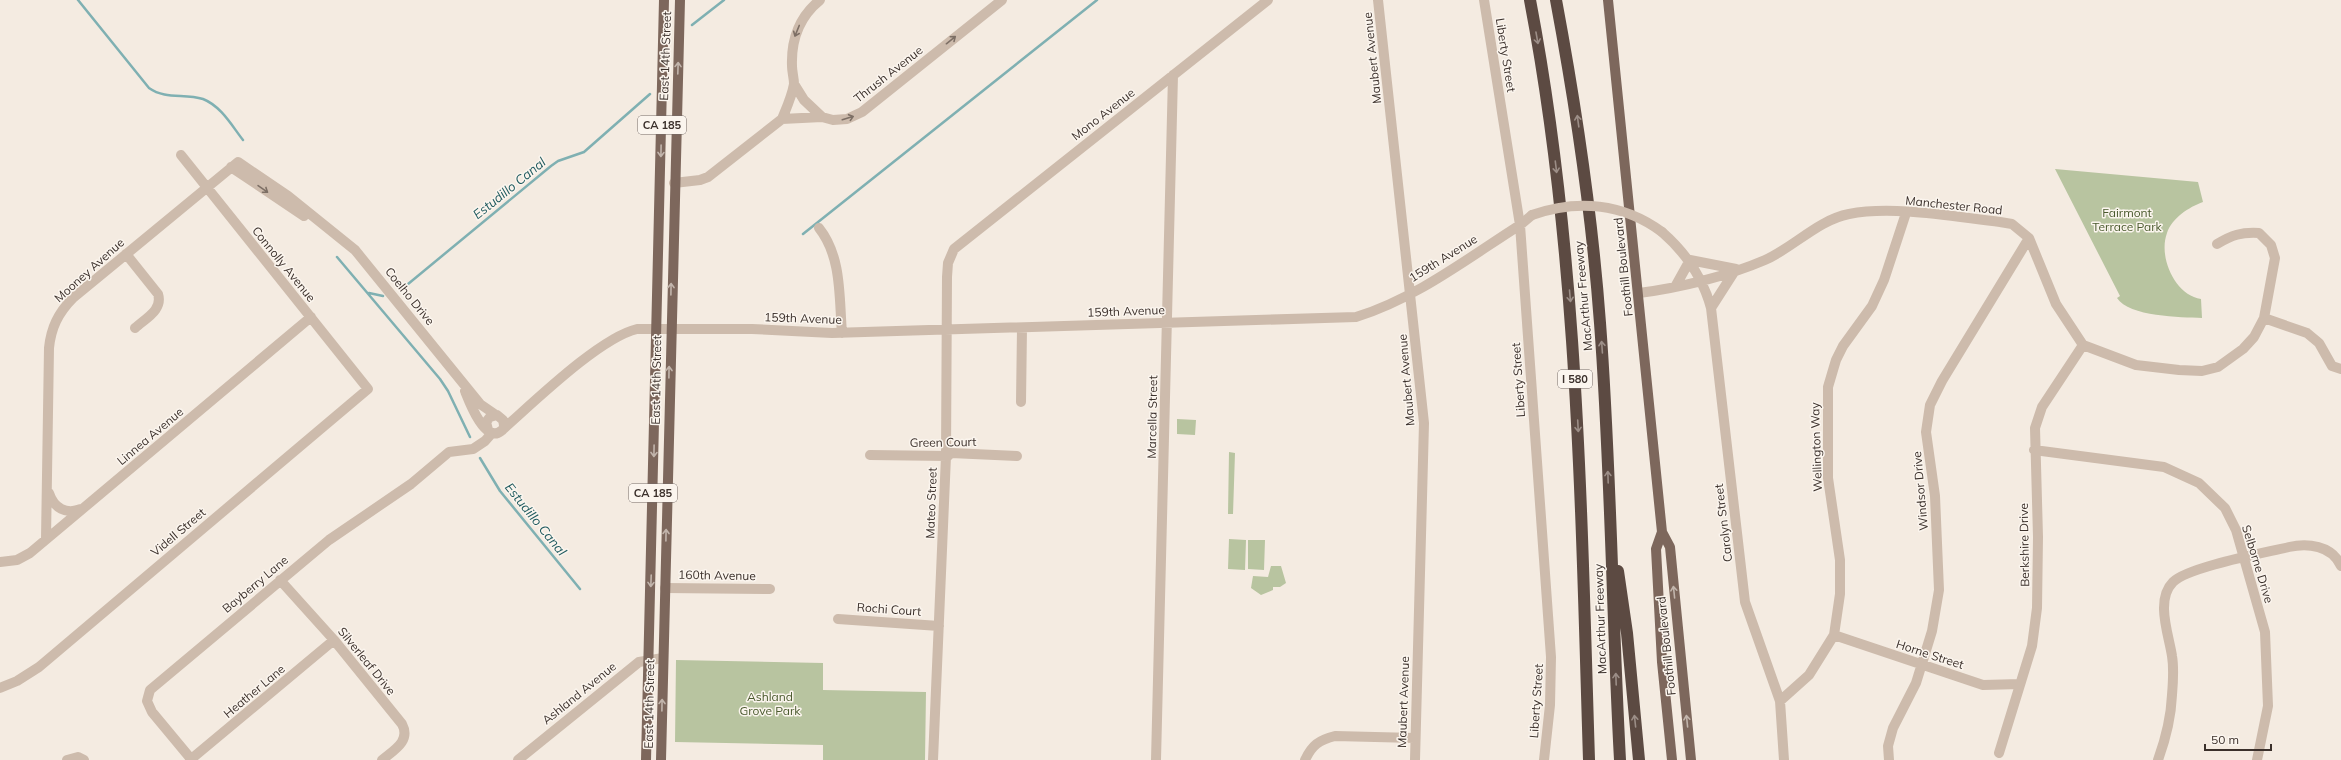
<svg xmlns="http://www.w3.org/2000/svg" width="2341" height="760" viewBox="0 0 2341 760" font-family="Mulish,sans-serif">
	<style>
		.green { fill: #b8c4a0 }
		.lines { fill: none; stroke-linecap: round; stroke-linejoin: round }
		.stream { stroke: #7fb0b2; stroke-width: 2.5 }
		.minor { stroke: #cdbbac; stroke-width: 10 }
		.major { stroke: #7d675c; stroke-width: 10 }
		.highway { stroke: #5c4a42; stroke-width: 12 }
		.minor-bridge { stroke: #cdbbac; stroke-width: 10 }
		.oneway { stroke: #7d6f65 }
		.oneway2 { stroke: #9c8e87 }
		.oneway3 { stroke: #c2b5ac }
		.labels { text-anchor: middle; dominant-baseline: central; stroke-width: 3; stroke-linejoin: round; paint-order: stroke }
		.shield { fill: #fbf5ee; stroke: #756b66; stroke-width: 1 }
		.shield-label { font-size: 11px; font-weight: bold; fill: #3b302b }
		.street-label { font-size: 12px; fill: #3b302b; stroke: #fbf5ee }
		.park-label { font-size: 12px; fill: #4a5a2e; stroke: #fbf5ee }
		.water-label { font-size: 13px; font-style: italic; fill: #1f5a5e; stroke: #fbf5ee }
	</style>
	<rect width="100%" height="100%" fill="#f4ebe1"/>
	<path class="green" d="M2055,169L2198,182L2203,202C2189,207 2172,218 2167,233C2158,257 2175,295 2201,299L2202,318C2181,317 2129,317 2117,298L2120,296Z
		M1177,419L1196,420L1195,435L1177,434Z
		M1229,452L1235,453L1233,514H1228Z
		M1229,539L1246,540L1245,570L1228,569Z
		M1248,540H1265L1264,570L1248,569Z
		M1271,566H1281L1286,583L1280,587H1273V590L1261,595L1251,588L1253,576L1268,577Z
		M676,660L823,663V690L926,692L925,760H823V745L675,742Z"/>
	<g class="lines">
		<path class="stream" d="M78,0L149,88C166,100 184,93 203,99C221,106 232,126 243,140
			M692,25L724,0
			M803,234L1097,0
			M337,257L440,379L448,391L470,437
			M402,289L551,166L558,161L584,152L650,94
			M369,293L383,296
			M480,458L500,491L580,589"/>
		<path class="minor" d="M1378,0L1424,423L1415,760
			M1484,0L1520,225L1551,657L1550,705L1544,760
			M794,84L804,100L822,117
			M782,119C786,109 792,96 794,84C794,78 792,72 792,66C791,39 799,17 820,0
			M231,167L304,216
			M674,183L700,180L708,177L782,119L822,117L833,120L847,119L862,112L1002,0
			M819,228C842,257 839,297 842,333
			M1662,232C1686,253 1703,278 1711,308L1745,602L1780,701L1784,760
			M126,254L158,294C163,310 146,318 135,328
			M1675,287L1690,260L1736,269L1711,308
			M1639,293C1679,288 1728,276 1765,260C1794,247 1818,220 1849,214C1893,205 1955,217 2000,222L2012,224L2029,238L2056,304L2083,345L2136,365L2179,370L2202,371L2218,367L2243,349L2254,337L2264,318L2275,258L2271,245L2259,233C2241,232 2232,235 2217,244
			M2264,318L2307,333L2319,343L2332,366L2341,369
			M465,391C469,401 485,444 501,431C505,429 504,424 503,420L497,415L490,417L486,422L488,430
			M1021,402L1022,328
			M501,431C532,404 599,338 637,329H752L832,333L1356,317C1415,299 1468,258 1520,225L1532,215
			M2034,450L2164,467L2199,483L2225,508L2236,530L2265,632L2268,706L2257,760
			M870,455L948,456L951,453L1017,456
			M49,493C54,508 66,515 81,509
			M46,539L49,348C51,328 58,313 73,298L238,162L288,196L355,250L480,404L496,415
			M0,562L17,560L30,553L311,317
			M280,580L334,640L402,724C411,741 394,750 382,760
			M665,588L770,589
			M838,619L939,626
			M1834,635L1983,685L2020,684
			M0,688L17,681L39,667L368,389L181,155
			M1780,701L1809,675L1834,635L1840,594V560L1828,478V387L1836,360L1843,346L1872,306L1884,280L1906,213
			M1999,753L2032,646L2037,608L2038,537L2035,428L2042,407L2083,345
			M191,759L152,712L147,701L150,690L329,540L411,484L449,452L473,449L485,441L492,433
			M67,760L78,757L84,760
			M190,760L334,640
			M518,760L639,662L663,658
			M933,760L946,456L947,277L948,263L954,249L1268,0
			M1156,760L1173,75
			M1305,760C1312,745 1319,740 1335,736L1415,738
			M1889,760L1888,746L1893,728L1916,683L1932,631L1939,590L1935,496L1926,432L1930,405L1942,381L2029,238
			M2158,760C2166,738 2171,718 2172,695C2173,683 2174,668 2172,656C2169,635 2155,600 2173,582C2188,567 2264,553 2289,547C2307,543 2332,545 2341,566"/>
		<path class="major" d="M1608,0L1662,532L1670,547L1691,760
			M1662,532L1656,549L1662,662L1672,760
			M646,760L664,0
			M661,760L680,0"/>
		<path class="highway" d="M1530,0C1578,251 1581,506 1589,760
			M1556,0C1576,107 1592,214 1600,323C1611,468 1612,614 1620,760
			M1618,571L1627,633L1639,760"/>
		<path class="minor-bridge" d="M1532,215C1577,199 1623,203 1662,232"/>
	</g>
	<defs><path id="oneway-shaft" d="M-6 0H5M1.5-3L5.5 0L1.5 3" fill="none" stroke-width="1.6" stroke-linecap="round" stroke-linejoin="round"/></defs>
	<g class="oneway">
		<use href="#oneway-shaft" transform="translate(797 31) rotate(112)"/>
		<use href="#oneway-shaft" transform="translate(951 40) rotate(-39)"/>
		<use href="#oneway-shaft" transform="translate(848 118) rotate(-17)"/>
		<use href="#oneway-shaft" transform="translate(263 189) rotate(35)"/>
	</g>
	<g class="oneway2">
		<use href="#oneway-shaft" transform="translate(1537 38) rotate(80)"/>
		<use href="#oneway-shaft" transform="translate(1578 121) rotate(-98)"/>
		<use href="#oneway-shaft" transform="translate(1556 167) rotate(83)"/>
		<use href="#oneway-shaft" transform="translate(1570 296) rotate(85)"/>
		<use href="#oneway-shaft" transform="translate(1602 347) rotate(-94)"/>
		<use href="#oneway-shaft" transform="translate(1578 426) rotate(87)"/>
		<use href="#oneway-shaft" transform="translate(1608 477) rotate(-92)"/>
		<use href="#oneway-shaft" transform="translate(1616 679) rotate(-92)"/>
		<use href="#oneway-shaft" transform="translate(1635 721) rotate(-96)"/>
	</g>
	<g class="oneway3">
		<use href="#oneway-shaft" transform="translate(678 68) rotate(-88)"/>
		<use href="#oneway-shaft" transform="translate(661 151) rotate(91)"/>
		<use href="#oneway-shaft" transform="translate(671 289) rotate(-89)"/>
		<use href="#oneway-shaft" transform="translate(669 372) rotate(-89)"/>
		<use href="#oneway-shaft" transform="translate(654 451) rotate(91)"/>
		<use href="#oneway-shaft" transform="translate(666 535) rotate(-89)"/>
		<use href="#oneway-shaft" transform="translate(651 581) rotate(92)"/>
		<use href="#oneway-shaft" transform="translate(1674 592) rotate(-96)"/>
		<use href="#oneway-shaft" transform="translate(662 705) rotate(-89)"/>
		<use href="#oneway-shaft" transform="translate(1687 721) rotate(-96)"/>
	</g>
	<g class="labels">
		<g class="shield">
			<rect x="638" y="116" width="48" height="18" rx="3"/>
			<rect x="1558" y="370" width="34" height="18" rx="3"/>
			<rect x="629" y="484" width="48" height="18" rx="3"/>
		</g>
		<g class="shield-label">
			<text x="662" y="125">CA 185</text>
			<text x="1575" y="379">I 580</text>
			<text x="653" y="493">CA 185</text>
		</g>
		<g class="street-label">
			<text transform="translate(1506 55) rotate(81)">Liberty Street</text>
			<text transform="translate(665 56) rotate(-88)">East 14th Street</text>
			<text transform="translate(1372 58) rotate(-96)">Maubert Avenue</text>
			<text transform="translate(888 74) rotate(-38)">Thrush Avenue</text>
			<text transform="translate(1103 114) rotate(-38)">Mono Avenue</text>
			<text transform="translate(1954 205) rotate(6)">Manchester Road</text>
			<text transform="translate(1443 258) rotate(-32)">159th Avenue</text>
			<text transform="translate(284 264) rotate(51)">Connolly Avenue</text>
			<text transform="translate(1623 267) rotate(-96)">Foothill Boulevard</text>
			<text transform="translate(89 270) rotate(-42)">Mooney Avenue</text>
			<text transform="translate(410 296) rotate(51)">Coelho Drive</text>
			<text transform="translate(1583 296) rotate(-95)">MacArthur Freeway</text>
			<text transform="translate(1126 311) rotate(-2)">159th Avenue</text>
			<text transform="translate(803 318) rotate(2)">159th Avenue</text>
			<text transform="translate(656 380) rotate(-89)">East 14th Street</text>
			<text transform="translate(1406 380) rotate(-95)">Maubert Avenue</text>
			<text transform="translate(1518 380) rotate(-94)">Liberty Street</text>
			<text transform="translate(1152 417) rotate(-89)">Marcella Street</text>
			<text transform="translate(150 436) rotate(-40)">Linnea Avenue</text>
			<text transform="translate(943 442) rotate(-1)">Green Court</text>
			<text transform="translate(1816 447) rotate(-92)">Wellington Way</text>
			<text transform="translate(1920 491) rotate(-95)">Windsor Drive</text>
			<text transform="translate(931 503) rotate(-88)">Mateo Street</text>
			<text transform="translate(1723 523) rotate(-97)">Carolyn Street</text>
			<text transform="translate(178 532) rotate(-40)">Videll Street</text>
			<text transform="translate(2024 545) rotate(-91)">Berkshire Drive</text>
			<text transform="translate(2258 564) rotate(73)">Selborne Drive</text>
			<text transform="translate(717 575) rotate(1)">160th Avenue</text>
			<text transform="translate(255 584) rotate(-40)">Bayberry Lane</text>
			<text transform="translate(889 609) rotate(4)">Rochi Court</text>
			<text transform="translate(1600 619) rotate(-92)">MacArthur Freeway</text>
			<text transform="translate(1666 646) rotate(-96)">Foothill Boulevard</text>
			<text transform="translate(1930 654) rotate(18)">Horne Street</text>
			<text transform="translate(367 661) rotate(51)">Silverleaf Drive</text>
			<text transform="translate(254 691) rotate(-40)">Heather Lane</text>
			<text transform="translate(579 693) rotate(-39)">Ashland Avenue</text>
			<text transform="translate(1536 701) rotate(-86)">Liberty Street</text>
			<text transform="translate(1403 702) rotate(-88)">Maubert Avenue</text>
			<text transform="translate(649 704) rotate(-89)">East 14th Street</text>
		</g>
		<g class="park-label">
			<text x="2127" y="212">Fairmont<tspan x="2127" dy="14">Terrace Park</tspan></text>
			<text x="770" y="696">Ashland<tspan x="770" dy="14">Grove Park</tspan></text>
		</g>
		<g class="water-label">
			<text transform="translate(509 188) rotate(-39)">Estudillo Canal</text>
			<text transform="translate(536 519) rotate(51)">Estudillo Canal</text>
		</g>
	</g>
	<path d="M2205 744v6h66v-6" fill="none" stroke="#3b302b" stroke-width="2"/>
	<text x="2211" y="744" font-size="12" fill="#3b302b" stroke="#fbf5ee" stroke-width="3" paint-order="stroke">50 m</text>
</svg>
